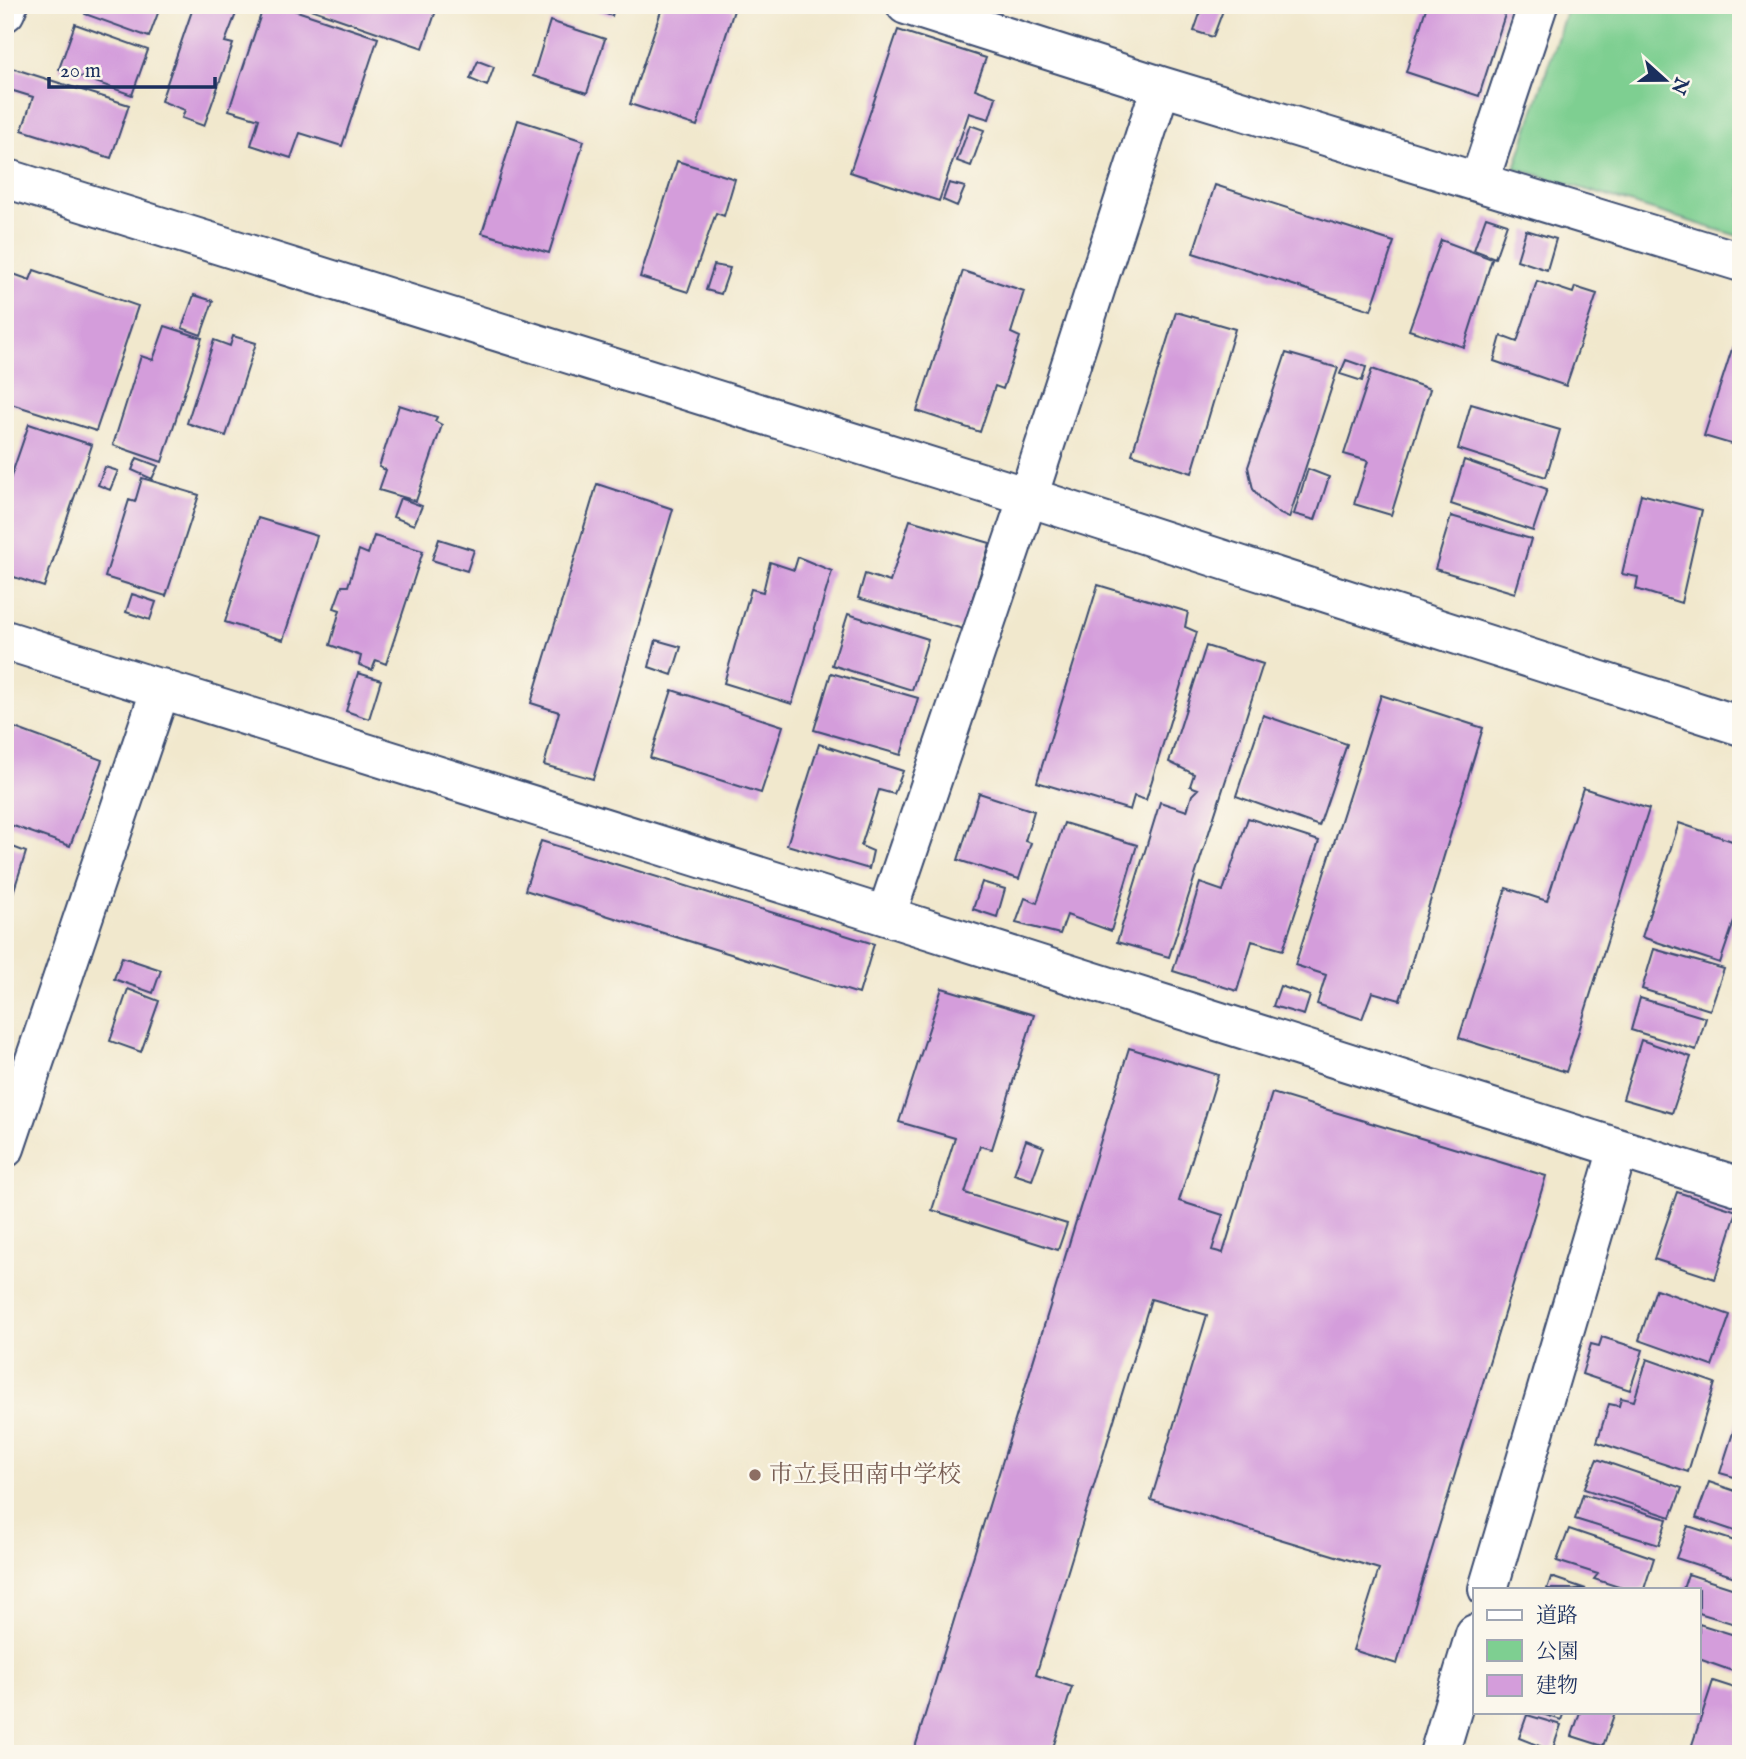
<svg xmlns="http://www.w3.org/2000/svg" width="1746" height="1759" viewBox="0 0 1746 1759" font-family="'IM FELL English','Noto Serif JP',serif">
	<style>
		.green { fill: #7ecf91; stroke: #4c7f78; stroke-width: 2 }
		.building { fill: #d49ddb }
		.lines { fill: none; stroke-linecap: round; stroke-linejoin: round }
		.minor-casing { stroke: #3b4b6f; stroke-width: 42 }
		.tertiary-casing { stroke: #3b4b6f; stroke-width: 42 }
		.minor { stroke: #fff; stroke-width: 38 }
		.tertiary { stroke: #fff; stroke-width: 38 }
		.education-dot { fill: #8d6e63; stroke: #fbf7ec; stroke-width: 2.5 }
		.labels { text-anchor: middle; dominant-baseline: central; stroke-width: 5; stroke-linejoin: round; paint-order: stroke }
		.education-label { font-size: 24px; fill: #785e54; stroke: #fbf7ec; text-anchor: start }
	</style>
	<rect width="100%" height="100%" fill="#fbf7ec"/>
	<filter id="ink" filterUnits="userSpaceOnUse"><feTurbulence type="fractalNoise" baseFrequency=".0143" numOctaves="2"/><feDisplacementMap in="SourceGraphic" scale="14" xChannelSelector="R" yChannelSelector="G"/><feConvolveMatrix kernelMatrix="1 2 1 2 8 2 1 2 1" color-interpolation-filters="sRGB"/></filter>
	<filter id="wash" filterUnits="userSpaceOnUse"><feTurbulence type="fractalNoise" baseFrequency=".00686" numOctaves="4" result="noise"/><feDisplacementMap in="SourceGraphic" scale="28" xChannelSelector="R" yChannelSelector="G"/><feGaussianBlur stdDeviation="1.57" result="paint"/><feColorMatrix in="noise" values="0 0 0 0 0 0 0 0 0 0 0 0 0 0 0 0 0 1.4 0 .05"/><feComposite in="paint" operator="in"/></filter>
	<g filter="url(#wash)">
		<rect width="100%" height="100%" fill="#f1e8cd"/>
		<path class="green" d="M1568,5H1741V237L1515,168Z"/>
		<g id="blocks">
			<path class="building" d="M88,5H161L149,37L85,14Z
				M194,5H220L237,11L225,42L233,44L204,126L182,118L185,110L161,101Z
				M264,5H279L378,38L342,146L300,133L291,158L251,145L259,119L229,110Z
				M299,5H438L423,48Z
				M579,5H615L612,16Z
				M663,5H720L734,10L697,126L630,104Z
				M1203,5H1225L1213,37L1194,31Z
				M1427,5H1508L1479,96L1406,72Z
				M550,21L605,39L587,93L533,76Z
				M75,24L148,50L132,95L59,69Z
				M898,30L986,58L975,89L996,97L989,119L969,113L939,201L850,172Z
				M478,61L494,67L487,86L470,79Z
				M12,68L129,105L111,158L22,130L33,97L7,89Z
				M518,120L584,141L549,253L482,233Z
				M970,125L984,130L971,166L957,161Z
				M677,161L735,179L724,216L716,213L688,292L640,277Z
				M949,183L965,187L957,206L943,200Z
				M1215,185L1394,242L1371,310L1193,253Z
				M1486,217L1507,224L1495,258L1474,250Z
				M1526,230L1556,239L1547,270L1517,260Z
				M1441,240L1492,259L1464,347L1409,330Z
				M714,265L730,268L721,294L706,290Z
				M34,270L138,306L96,431L5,402V271L30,280Z
				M963,271L1024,291L1011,333L1020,337L1003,389L995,386L980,432L917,411Z
				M1537,281L1573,293L1575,287L1597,294L1566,386L1494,361L1501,336L1517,342Z
				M194,295L213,301L201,335L182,328Z
				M1176,312L1235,329L1192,473L1132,454Z
				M1741,321V447L1704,436Z
				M165,326L202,338L162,462L113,445L141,356L153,360Z
				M233,336L256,343L226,436L187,423L214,340L230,346Z
				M1286,353L1338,368L1289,518L1278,513L1261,499L1253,489L1248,467Z
				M1346,360L1366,367L1362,381L1340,374Z
				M1372,369L1430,389L1391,515L1354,504L1368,461L1344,454Z
				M1471,404L1560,430L1546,477L1458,449Z
				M399,405L437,417L435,421L442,425L416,501L379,490L386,470L379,467Z
				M29,424L92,445L44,587L5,574V494Z
				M137,458L158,466L152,479L132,470Z
				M1464,460L1547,489L1533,531L1451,504Z
				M105,467L118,471L110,490L98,485Z
				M1308,469L1329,477L1315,520L1294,514Z
				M142,478L199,495L166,596L105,577L129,500L135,502Z
				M597,484L673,509L593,779L544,765L559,712L531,703Z
				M1641,494L1702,510L1681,603L1636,589L1638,577L1622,574Z
				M400,498L422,506L414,525L393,517Z
				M1451,516L1531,539L1515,593L1435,569Z
				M258,518L317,536L283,640L225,622Z
				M910,520L990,543L963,629L858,598L865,574L890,582Z
				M374,536L423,551L386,664L376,660L372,670L359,665L361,656L330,645L340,610L334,608L342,586H348L359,550L368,554Z
				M439,539L474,550L467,571L432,560Z
				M798,557L832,571L792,704L724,683L751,589L763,592L770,562L794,570Z
				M1098,585L1188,612L1185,627L1197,632L1146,800L1134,796L1130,810L1037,782Z
				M132,594L156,602L150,620L126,612Z
				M848,614L928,639L912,690L832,665Z
				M656,640L681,647L672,675L649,667Z
				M1206,646L1263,664L1169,957L1117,942L1160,802L1187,811L1192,795L1198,789L1190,786L1194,774L1169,762Z
				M358,673L381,680L369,719L346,711Z
				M831,673L918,698L901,755L814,730Z
				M672,690L783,726L761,793L650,758Z
				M1381,695L1483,728L1400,1000L1372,992L1362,1019L1317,1004L1326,975L1295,965Z
				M1263,715L1347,744L1319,826L1236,796Z
				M15,728L102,760L70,846L5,823V730L14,733Z
				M819,744L903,771L894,794L879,790L861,846L873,851L869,869L787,845Z
				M1583,788L1649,809L1566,1072L1459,1038L1506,888L1547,901Z
				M979,793L1034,811L1025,841L1031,843L1019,879L958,860Z
				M1248,818L1319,841L1283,950L1252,941L1237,991L1173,971L1200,883L1223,891Z
				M1064,823L1137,845L1111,931L1067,915L1060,934L1016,923L1025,898L1037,903Z
				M1679,823L1741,844V901L1720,963L1642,937Z
				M541,841L874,944L859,994L525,890Z
				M5,844L26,852L6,915H5Z
				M982,882L1005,889L997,917L973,909Z
				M1654,949L1724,969L1710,1010L1642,989Z
				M122,957L161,970L153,993L114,979Z
				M1280,986L1310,996L1304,1015L1273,1006Z
				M942,988L1034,1015L992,1149L980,1146L965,1193L1067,1224L1058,1250L932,1210L955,1138L899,1122Z
				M128,989L159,1001L141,1052L110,1041Z
				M1640,998L1706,1018L1696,1050L1631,1030Z
				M1641,1040L1691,1057L1672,1113L1623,1099Z
				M1129,1048L1218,1075L1179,1201L1223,1215L1212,1250L1223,1253L1272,1093L1546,1176L1397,1664L1353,1650L1379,1569L1151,1500L1207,1315L1151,1299L1036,1675L1072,1687L1051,1754H913Z
				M1026,1140L1044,1147L1032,1180L1014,1174Z
				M1677,1192L1737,1211L1715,1279L1654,1259Z
				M1656,1289L1730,1315L1712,1366L1639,1340Z
				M1602,1337L1643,1350L1630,1390L1582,1374L1591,1344L1599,1346Z
				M1647,1359L1715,1383L1688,1472L1597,1442L1609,1404L1619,1406L1621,1398L1634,1401Z
				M1740,1411H1741V1479L1720,1473Z
				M1597,1459L1682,1488L1671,1517L1584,1489Z
				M1709,1482L1741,1493V1533L1696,1518Z
				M1583,1494L1667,1519L1659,1545L1575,1519Z
				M1688,1526L1741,1543V1579L1676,1558Z
				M1569,1529L1654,1558L1644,1589H1625L1594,1579L1598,1574L1557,1561Z
				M1688,1574L1741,1591V1626L1699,1613V1589H1683Z
				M1551,1577L1586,1589H1547Z
				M1699,1624L1741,1637V1674L1699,1659Z
				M1713,1681L1741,1690V1754H1689Z
				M1536,1712H1564L1561,1720Z
				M1580,1712H1615L1603,1746L1572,1736Z
				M1527,1715L1561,1725L1552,1751L1519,1738Z"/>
		</g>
	</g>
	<g filter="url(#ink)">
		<use href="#blocks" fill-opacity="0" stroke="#3b4b6f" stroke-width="2"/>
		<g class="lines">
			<g class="minor-casing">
				<path id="minor" d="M906,5L1161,86L1741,262
					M5,12L8,5
					M1479,182L1538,5
					M5,640L886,916L1741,1187
					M886,916L1028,497L1161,86
					M5,1148L161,688
					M1488,1589L1618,1149
					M1439,1754L1475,1634"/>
			</g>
			<g class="tertiary-casing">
				<path id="tertiary" d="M5,178L1028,497L1741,726"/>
			</g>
			<use href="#minor" class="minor"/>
			<use href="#tertiary" class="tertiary"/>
		</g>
	</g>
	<circle class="education-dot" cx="755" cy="1475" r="7"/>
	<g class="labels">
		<g class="education-label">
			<text x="769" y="1475">市立長田南中学校</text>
		</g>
	</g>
	<rect width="1746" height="1759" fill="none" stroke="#fbf7ec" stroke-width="28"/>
	<rect x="1473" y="1588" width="228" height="126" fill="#fbf7ec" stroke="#a1a7b3" stroke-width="2"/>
	<rect x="1487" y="1610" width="35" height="10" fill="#ffffff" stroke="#a1a7b3" stroke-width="2"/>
	<text x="1536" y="1622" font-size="21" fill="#1b2f5e">道路</text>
	<rect x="1487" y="1640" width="35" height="21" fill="#7ecf91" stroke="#a1a7b3" stroke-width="2"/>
	<text x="1536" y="1658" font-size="21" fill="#1b2f5e">公園</text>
	<rect x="1487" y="1675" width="35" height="21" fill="#d49ddb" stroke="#a1a7b3" stroke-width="2"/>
	<text x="1536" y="1692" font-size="21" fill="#1b2f5e">建物</text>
	<g transform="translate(1665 80) rotate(111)" stroke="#fbf7ec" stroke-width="5" paint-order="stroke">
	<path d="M0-5L12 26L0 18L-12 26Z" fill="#1b2f5e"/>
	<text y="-10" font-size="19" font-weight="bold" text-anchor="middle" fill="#1b2f5e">N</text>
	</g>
	<path d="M49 77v10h166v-10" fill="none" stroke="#1b2f5e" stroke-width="3.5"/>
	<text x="60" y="77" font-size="21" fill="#1b2f5e" stroke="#fbf7ec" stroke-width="5" paint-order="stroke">20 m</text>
</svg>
